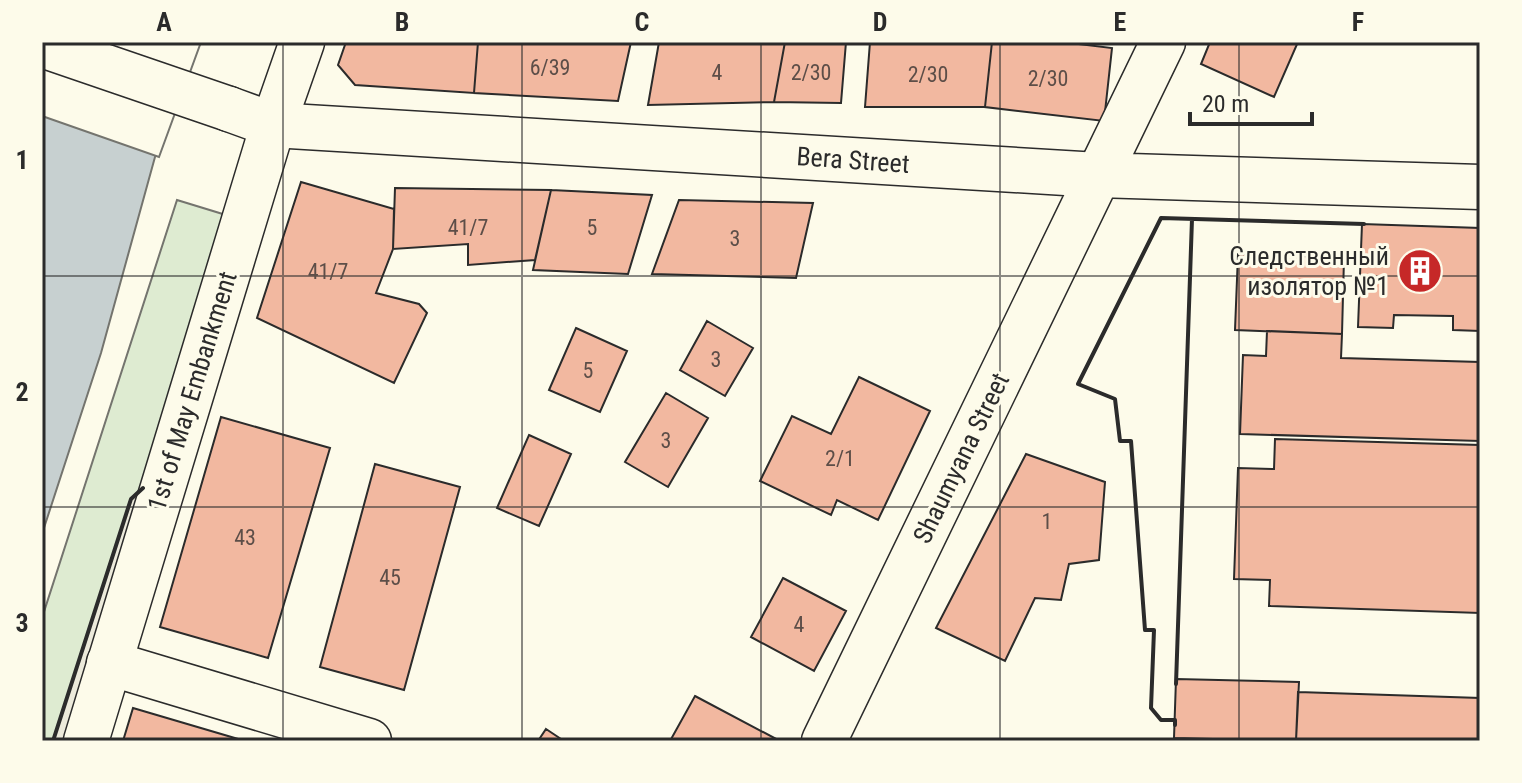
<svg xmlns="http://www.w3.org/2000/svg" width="1522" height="783" viewBox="0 0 1522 783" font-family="'Roboto Condensed',sans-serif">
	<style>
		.green { fill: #deebd1; stroke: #74746e; stroke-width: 2 }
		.parking { fill: #eceadb; stroke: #74746e; stroke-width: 2 }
		.water { fill: #c7d0d0; stroke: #74746e; stroke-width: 2 }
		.pier { fill: #fdfbea; stroke: #74746e; stroke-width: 2 }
		.building { fill: #f2b8a0; stroke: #2b2b2b; stroke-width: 2 }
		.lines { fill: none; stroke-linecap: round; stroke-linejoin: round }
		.minor-casing { stroke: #2b2b2b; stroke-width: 47 }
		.major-casing { stroke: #2b2b2b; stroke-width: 47 }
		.minor { stroke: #fdfbea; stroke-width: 44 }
		.major { stroke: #fdfbea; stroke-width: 44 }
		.wall { stroke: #2b2b2b; stroke-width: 4 }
		.grid { fill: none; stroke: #2b2b2b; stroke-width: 2; stroke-opacity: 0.55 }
		.labels { text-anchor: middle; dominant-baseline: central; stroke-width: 6; stroke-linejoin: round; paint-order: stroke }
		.number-label { font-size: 22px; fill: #5d4e48 }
		.street-label { font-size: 26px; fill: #2b2b2b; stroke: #fdfbea }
		.poi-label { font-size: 26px; fill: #2b2b2b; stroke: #fdfbea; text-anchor: end }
		.neatline { fill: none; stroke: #2b2b2b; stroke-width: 3 }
		.grid-label { font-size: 26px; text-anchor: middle; font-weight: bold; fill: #2b2b2b }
	</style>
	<rect width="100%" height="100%" fill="#fdfbea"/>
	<path class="green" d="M177,200L239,219L53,741H42V618Z"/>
	<path class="parking" d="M156,473L75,741H53L131,499Z"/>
	<path class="water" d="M42,42H197L155,157L101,353L42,534Z"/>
	<path class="pier" d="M42,42H201L159,157L42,116Z"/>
	<path class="building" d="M346,42H478L474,93L355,85L338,65Z
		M478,42H631L618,101L474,93Z
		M659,42H785L774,102L648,105Z
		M785,42H846L841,103L774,102Z
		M870,42H992L985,107H865Z
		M992,42H1062L1112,48L1104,121L985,107Z
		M1210,42H1298L1274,97L1201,64Z
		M301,182L394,209L393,249L376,293L419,304L427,313L394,383L257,318Z
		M395,188L551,190L535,260L468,265V244L393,249Z
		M551,190L652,195L628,274L533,270Z
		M679,200L813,203L796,278L652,274Z
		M1362,224L1480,228V331L1453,330V316L1394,315L1393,328L1358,327Z
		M1238,254L1344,258L1342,334L1235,330Z
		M707,321L753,348L725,396L680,370Z
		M576,328L627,351L600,412L549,390Z
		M1267,331L1342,334L1341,358L1480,362V441L1240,434L1243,355L1266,356Z
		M859,377L930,411L878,520L837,500L831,515L760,481L792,416L831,434Z
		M666,393L708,418L668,487L625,462Z
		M221,417L330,448L268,658L160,627Z
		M529,435L571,454L539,526L497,508Z
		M1275,439L1480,445V613L1269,606L1270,580L1234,579L1238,468L1274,469Z
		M1026,454L1105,482L1099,560L1069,564L1061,600L1035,598L1005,661L936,628Z
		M375,464L460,487L404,690L320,667Z
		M783,578L846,611L814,671L751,637Z
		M1176,679L1299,682L1296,741L1174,738Z
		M1298,692L1480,698V741H1296Z
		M695,696L780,741H670Z
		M133,708L245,741H123Z
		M546,729L564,741H538Z"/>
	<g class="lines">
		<g class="minor-casing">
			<path id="minor" d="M229,109L273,125L1098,175L1480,187
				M109,663L369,741
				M824,741L1163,42"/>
		</g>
		<g class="major-casing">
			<path id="major" d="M42,45L229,109
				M86,741L273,125L302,42"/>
		</g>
		<use href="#minor" class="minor"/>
		<use href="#major" class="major"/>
		<path class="wall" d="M1176,684L1192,219
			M1175,725V720H1161L1151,708L1154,630H1145L1131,441H1120L1115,399L1078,384L1161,218L1364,224
			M53,741L131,499L143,488"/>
	</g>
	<path class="grid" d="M283,42V741M522,42V741M761,42V741M1000,42V741M1239,42V741M42,276H1480M42,507H1480"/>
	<defs>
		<g id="building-disc" transform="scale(2.3)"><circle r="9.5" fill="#c62828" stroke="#fdfbea"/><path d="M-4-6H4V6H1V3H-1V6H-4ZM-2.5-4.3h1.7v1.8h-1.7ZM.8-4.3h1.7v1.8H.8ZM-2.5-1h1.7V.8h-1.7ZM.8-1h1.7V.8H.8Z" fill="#fff"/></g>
	</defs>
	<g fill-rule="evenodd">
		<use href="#building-disc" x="1420" y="271"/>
	</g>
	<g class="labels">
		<g class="number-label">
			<text x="550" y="67">6/39</text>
			<text x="717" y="72">4</text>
			<text x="811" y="72">2/30</text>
			<text x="928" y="74">2/30</text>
			<text x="1048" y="78">2/30</text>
			<text x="468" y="227">41/7</text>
			<text x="592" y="227">5</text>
			<text x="735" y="238">3</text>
			<text x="328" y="271">41/7</text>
			<text x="716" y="359">3</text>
			<text x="588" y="370">5</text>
			<text x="666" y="440">3</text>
			<text x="840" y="458">2/1</text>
			<text x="1047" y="521">1</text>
			<text x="245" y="537">43</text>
			<text x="390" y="577">45</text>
			<text x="799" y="624">4</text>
		</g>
		<g class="street-label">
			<text transform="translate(853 160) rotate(4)">Bera Street</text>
			<text transform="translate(192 391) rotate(-73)">1st of May Embankment</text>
			<text transform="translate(961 458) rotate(-64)">Shaumyana Street</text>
		</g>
		<g class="poi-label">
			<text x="1389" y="256">Следственный<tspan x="1389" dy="30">изолятор №1</tspan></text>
		</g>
	</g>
	<rect width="1522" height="783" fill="none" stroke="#fdfbea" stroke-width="88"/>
	<path d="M1190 112v12h122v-12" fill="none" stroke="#2b2b2b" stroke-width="4"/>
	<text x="1202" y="112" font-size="24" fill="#2b2b2b" stroke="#fdfbea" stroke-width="6" paint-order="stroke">20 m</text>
	<rect x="44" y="44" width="1434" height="695" class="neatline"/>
	<g class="grid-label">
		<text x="164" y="31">A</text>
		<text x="402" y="31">B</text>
		<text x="642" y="31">C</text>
		<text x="880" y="31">D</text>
		<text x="1120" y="31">E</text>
		<text x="1358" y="31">F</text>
		<text x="22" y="169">1</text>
		<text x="22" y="401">2</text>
		<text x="22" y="632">3</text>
	</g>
</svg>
